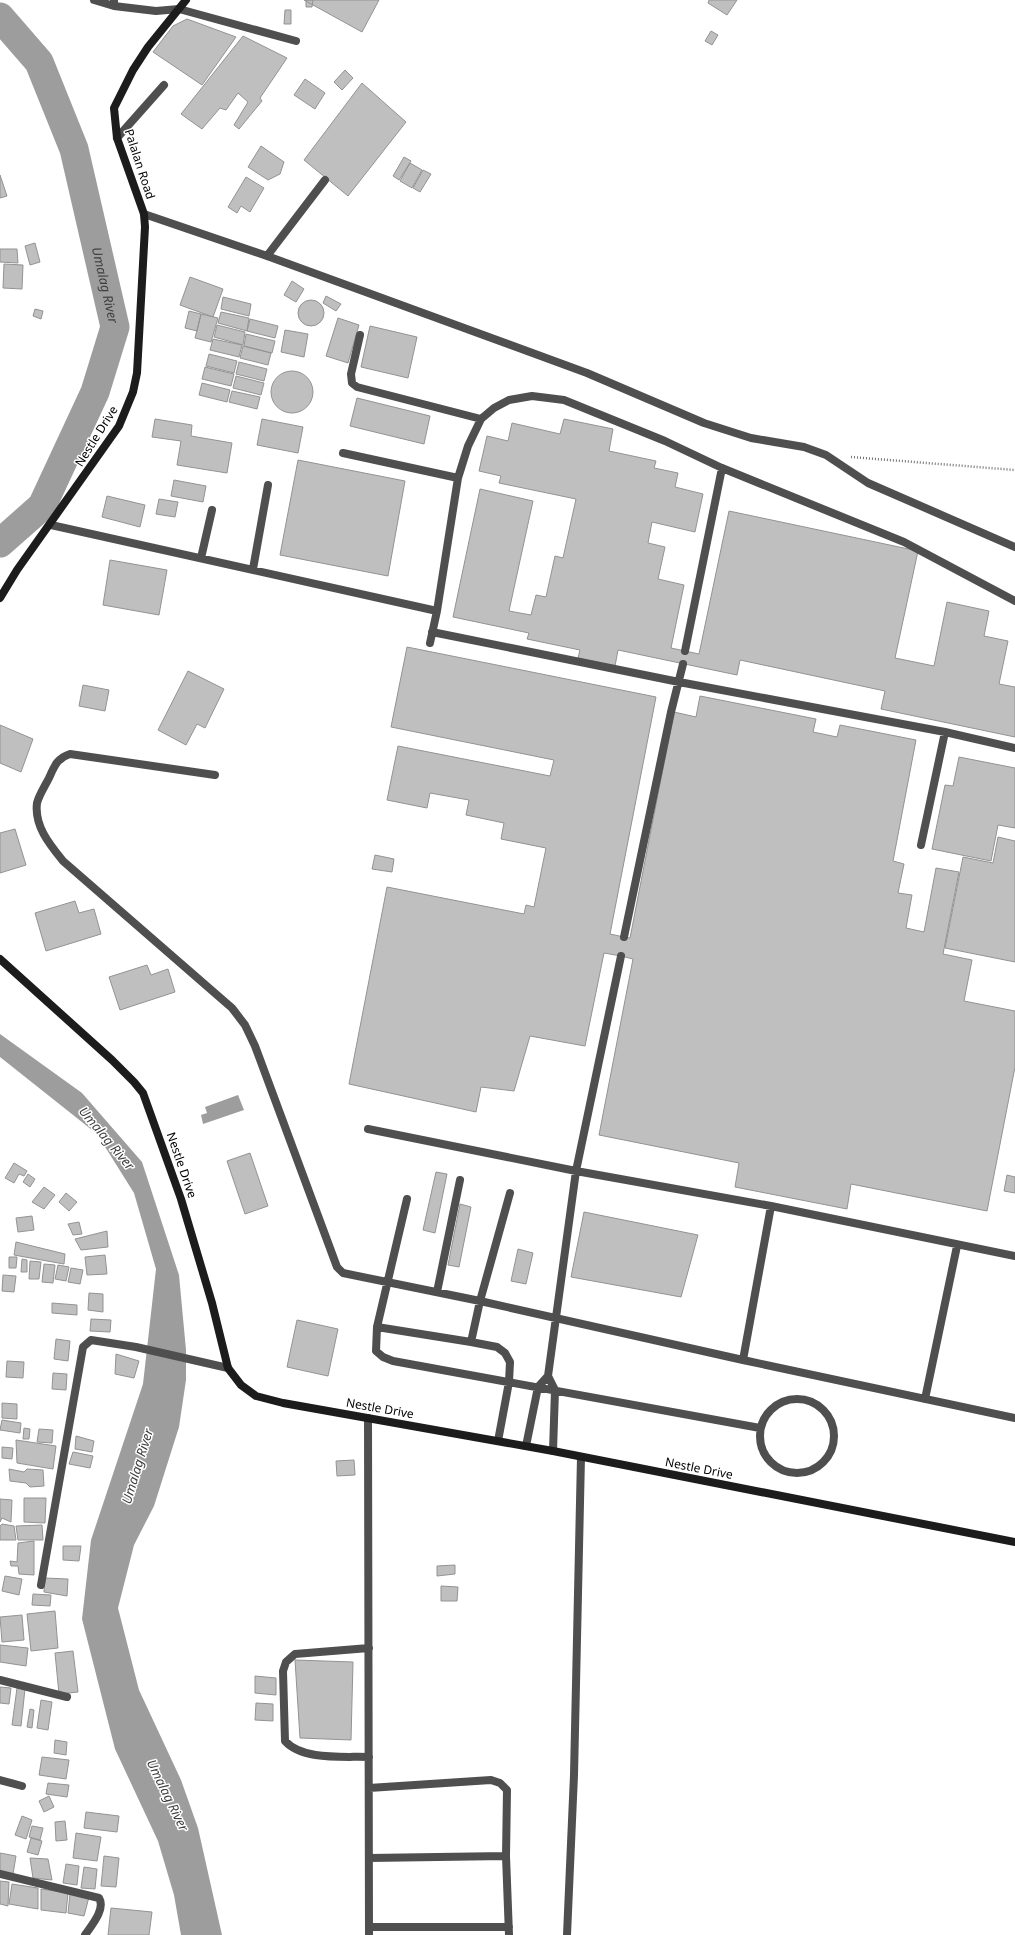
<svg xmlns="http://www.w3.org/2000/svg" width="1015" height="1935" viewBox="0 0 1015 1935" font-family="'Noto Sans',sans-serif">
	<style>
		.water { fill: #9d9d9d }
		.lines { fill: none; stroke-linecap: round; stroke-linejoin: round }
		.river { stroke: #9d9d9d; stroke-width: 29 }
		.building { fill: #bfbfbf; stroke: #939393 }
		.path { stroke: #717171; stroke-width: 2.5; stroke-dasharray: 1 2; stroke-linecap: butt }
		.lane { stroke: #4f4f4f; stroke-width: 8 }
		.street { stroke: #4f4f4f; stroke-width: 8 }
		.secondary { stroke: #1c1c1c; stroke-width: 8 }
		.labels { text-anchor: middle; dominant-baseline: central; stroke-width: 3; stroke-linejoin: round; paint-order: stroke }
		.street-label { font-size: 12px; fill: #000; stroke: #fff }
		.water-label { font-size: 13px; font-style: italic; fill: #3e3e3e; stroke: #fff }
	</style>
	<rect width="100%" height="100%" fill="#fff"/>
	<path class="water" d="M0,1034L82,1093L142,1162L179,1275L186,1350V1380L179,1427L154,1506L134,1545L118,1608L139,1690L181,1780L198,1828L222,1935H181L174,1895L158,1841L115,1749L82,1619L91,1540L143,1384L156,1269L134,1193L97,1134L0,1057Z
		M238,1095L244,1110L203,1124L201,1115L207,1113L205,1107Z"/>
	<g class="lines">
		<path class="river" id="s1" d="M0,17L39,62L74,149L115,327L95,392L42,506L0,543"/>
	</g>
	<path class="building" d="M304,0H379L362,32Z
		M306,0H313L312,7H306Z
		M709,0H737L727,15L708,3Z
		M285,10H291V24H284Z
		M187,19L236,37L202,85L153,52L173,26Z
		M711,31L718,35L712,45L705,41Z
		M243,36L287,58L260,98L262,101L239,129L234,125L248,102L238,93L226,110L220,108L202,129L181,114Z
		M345,70L353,78L342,90L334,82Z
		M305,79L325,93L315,109L294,95Z
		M362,83L406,122L348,196L304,160Z
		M261,146L284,162L280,174L268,180L248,167Z
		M404,157L411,161L399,180L393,176Z
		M410,163L422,170L412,188L400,181Z
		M423,170L431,174L420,192L413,188Z
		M0,175L7,196L0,198Z
		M246,177L264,188L250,212L241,206L237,213L228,207Z
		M35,243L40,262L30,265L25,246Z
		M0,249H17L18,263L0,262Z
		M4,264L23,265L22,289L3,288Z
		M190,277L223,289L213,317L180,305Z
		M292,281L304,289L296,302L284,295Z
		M326,296L341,304L336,311L323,303Z
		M223,297L251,304L249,316L221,309Z
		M298 313a13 13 0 1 1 26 0a13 13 0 1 1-26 0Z
		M35,309L43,311L41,319L33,316Z
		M189,311L201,314L197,331L185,328Z
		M221,312L249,318L247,331L218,323Z
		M201,314L218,318L211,342L195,338Z
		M338,318L359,325L348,363L326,356Z
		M250,319L278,326L275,338L247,331Z
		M217,325L245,332L243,345L214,337Z
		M370,326L417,337L408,378L361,367Z
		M285,330L308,334L304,357L281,352Z
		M246,334L275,341L272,353L244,346Z
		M213,339L242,345L239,357L210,350Z
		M243,346L271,353L268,365L240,358Z
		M209,354L237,361L234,373L206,366Z
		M239,362L267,369L264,381L236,374Z
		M205,367L234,374L231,386L202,379Z
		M271 392a21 21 0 1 1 42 0a21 21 0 1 1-42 0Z
		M236,376L264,383L261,395L233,388Z
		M202,383L230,390L227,402L199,395Z
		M232,391L260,397L257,409L229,402Z
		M357,398L430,416L424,444L350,426Z
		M155,419L192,425L191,436L232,443L227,473L177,465L181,441L152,437Z
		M262,419L303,427L298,453L257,445Z
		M564,419L613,429L609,451L656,461L654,468L678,473L675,487L703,494L695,532L652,522L648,543L665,547L658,579L684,585L671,648L699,654L729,511L918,551L895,658L934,666L947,602L989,611L984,636L1008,641L999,684L1015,687V737L881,709L885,691L740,660L737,675L618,650L615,666L578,658L580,650L527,639L529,633L453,617L480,489L533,501L509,611L531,615L536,595L546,597L555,556L563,558L576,499L499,483L501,476L479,471L487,436L508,441L512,423L560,434Z
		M298,460L405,481L388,576L280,555Z
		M174,480L206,486L203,502L171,496Z
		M107,496L145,505L140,527L102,517Z
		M159,499L178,502L175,517L156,514Z
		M110,560L167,570L159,615L103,605Z
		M407,647L656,697L610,934L624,937L630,938L674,712L696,717L700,696L816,719L813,732L837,737L840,725L916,740L893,861L904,864L898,893L912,895L906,928L924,932L936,868L959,872L943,954L972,960L964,1001L1015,1011V1067L987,1211L851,1184L847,1209L735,1187L739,1163L599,1135L633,959L621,956L604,953L585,1046L530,1036L514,1091L481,1087L476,1112L349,1084L387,887L524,914L526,905L534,907L546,848L501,839L504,823L466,815L469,800L430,793L427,808L387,800L398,746L550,776L554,760L391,727Z
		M188,671L224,689L205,728L197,724L186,745L158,730Z
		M83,685L109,690L105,711L79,706Z
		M0,725L33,739L21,772L0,763Z
		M959,757L1015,768V828L998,825L991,861L932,849L945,785L953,786Z
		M15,829L26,865L0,873V833Z
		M998,837L1015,841V962L945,948L963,857L993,863Z
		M375,855L394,859L392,872L372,869Z
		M75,901L79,913L94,909L101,934L46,951L35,913Z
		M147,965L151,975L168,969L175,992L120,1010L109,977Z
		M250,1153L268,1206L245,1214L227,1161Z
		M14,1163L27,1171L24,1176L19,1174L14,1183L5,1178Z
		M436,1172L447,1174L435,1233L423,1230Z
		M28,1174L35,1179L30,1187L23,1182Z
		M1007,1175L1015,1177V1193L1004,1191Z
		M44,1187L55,1195L44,1209L32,1202Z
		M66,1193L77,1202L69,1211L59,1202Z
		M460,1204L471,1207L459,1267L448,1265Z
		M584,1212L698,1235L681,1297L571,1277Z
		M32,1216L34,1230L18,1232L16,1218Z
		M79,1222L82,1234L73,1235L68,1224Z
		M107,1231L108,1247L81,1250L75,1239Z
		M16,1242L65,1254L64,1264L14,1255Z
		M518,1249L533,1253L526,1284L511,1281Z
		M105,1255L107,1274L87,1275L85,1257Z
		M9,1257H17L16,1268H9Z
		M22,1259L27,1260V1272H21Z
		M30,1261L41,1262L39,1279H29Z
		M44,1264L55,1265L53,1283L42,1282Z
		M58,1265L69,1267L66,1281L55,1279Z
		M71,1268L83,1270L80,1284L68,1282Z
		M3,1275L16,1276L14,1292L2,1291Z
		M89,1293L103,1294V1312L88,1310Z
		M52,1303L77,1305V1315L52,1313Z
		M91,1319L111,1320L110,1332L90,1331Z
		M297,1320L338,1329L328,1376L287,1367Z
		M56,1339L70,1341L68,1361L54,1359Z
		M116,1354L139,1361L134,1378L115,1374Z
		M7,1361L24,1362L23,1378L6,1377Z
		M53,1373L67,1374L66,1390L52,1389Z
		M2,1403L17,1404V1419L2,1418Z
		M2,1420L21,1423L20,1433L0,1430Z
		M24,1428L30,1429L29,1439H23Z
		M39,1429L53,1430L52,1443L37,1442Z
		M76,1436L94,1441L92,1452L75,1449Z
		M16,1440L56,1446L53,1469L17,1463Z
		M2,1447L13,1448L12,1459L2,1458Z
		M73,1452L93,1456L90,1468L69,1464Z
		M354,1460L355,1475L337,1476L336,1461Z
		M9,1469L24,1472L27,1469L43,1470L44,1486L30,1487L26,1483L10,1481Z
		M24,1498H46L45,1523L24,1522Z
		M0,1499L12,1500L11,1522L2,1518L0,1522Z
		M2,1524L14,1526L16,1540H0V1526Z
		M42,1525L43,1540H18L16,1526Z
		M34,1541V1575L19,1574L18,1566H11L10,1561L17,1562L18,1543Z
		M63,1546H81L79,1561L63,1560Z
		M455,1565V1574L437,1576V1566Z
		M5,1576L22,1579L19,1595L2,1591Z
		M45,1578L68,1579L67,1596L44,1592Z
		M441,1586L458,1587L457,1601H441Z
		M33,1594L51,1595L50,1606L32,1605Z
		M55,1611L58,1648L31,1651L27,1614Z
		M22,1615L24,1640L2,1642L0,1617Z
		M0,1645L28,1648L26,1666L0,1662Z
		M73,1651L78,1692L59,1694L55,1653Z
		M295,1660L353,1662L351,1740L300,1738Z
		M255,1676L276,1678V1695L255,1693Z
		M0,1687L11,1688L9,1704L0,1703Z
		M17,1688L25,1689L21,1726L12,1725Z
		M41,1700L52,1702L48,1730L37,1728Z
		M256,1703L273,1704V1721L255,1720Z
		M30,1709L34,1710L32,1728L27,1727Z
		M55,1740L67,1742L66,1755L54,1753Z
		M42,1757L69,1760L66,1779L39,1775Z
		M48,1783L69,1785L67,1797L46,1794Z
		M49,1796L54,1807L44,1812L39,1801Z
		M86,1812L119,1816L117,1832L84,1828Z
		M22,1816L32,1820L26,1839L15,1835Z
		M65,1821L67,1840L56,1841L55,1822Z
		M32,1826L43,1828L40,1840L29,1837Z
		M76,1833L101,1837L97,1861L73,1858Z
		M31,1838L42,1841L38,1855L27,1852Z
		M0,1853L16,1856L13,1874L0,1871Z
		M104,1856L119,1858L116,1887L101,1886Z
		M30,1858L48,1859L52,1880L33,1878Z
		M66,1864L79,1866L77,1885L63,1883Z
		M84,1867L97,1869L95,1889L81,1888Z
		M0,1881L9,1882L8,1906L0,1904Z
		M12,1884L38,1888V1909L9,1904Z
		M41,1889L68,1893L66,1913L41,1910Z
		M70,1894L89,1897L84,1916L68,1913Z
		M111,1908L152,1912L149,1935H108Z"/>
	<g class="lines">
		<path class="path" d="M851,457L1015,470"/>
		<path class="lane" d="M117,138L164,85
			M144,214L267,256L587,373L704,423L751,438L804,447L826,455L868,483L1015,547
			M267,256L325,180
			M360,335L351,374L352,383L357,387L481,419
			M343,453L458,478
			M51,525L437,611
			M201,558L212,510
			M253,569L268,485
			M432,632L679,682L945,732L1015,748
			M430,643L437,611L458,478L468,446L481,419L494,408L509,400L532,396L564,400L665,441L722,468L904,542L1015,601
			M685,651L722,468
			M215,775L70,754C57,758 54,767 49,778C45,786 39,795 37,803C34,826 50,845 63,861L232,1008L245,1025L255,1046L337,1267L343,1273L480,1301L743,1360L1015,1418
			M921,845L945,732
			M624,937L671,712L683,664
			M368,1129L576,1171L771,1206L1015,1256
			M407,1199L377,1327L376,1351L383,1357L393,1361L760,1428
			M437,1292L460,1180
			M377,1327L471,1342L497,1347L505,1353L510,1362L509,1382L498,1441
			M471,1342L480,1301L510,1193
			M743,1360L771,1206
			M548,1376L576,1171L621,956
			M925,1399L957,1246
			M760 1436a37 37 0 1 1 74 0a37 37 0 1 1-74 0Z
			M368,1418L369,1935
			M526,1446L538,1387L548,1376L555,1390L553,1451
			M369,1648L295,1654L286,1662L283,1671L285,1741C303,1761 344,1756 369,1757
			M369,1788L491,1780L500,1783L507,1790L506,1856L509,1935
			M369,1858L506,1856
			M369,1927H509
			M567,1935L574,1775L581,1457"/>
		<path class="street" d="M94,0L114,6
			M114,0V6L156,11L179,9L296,41
			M41,1585L83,1347L91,1340L136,1347L228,1368
			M0,1680L67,1697
			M0,1780L22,1786
			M0,1874L99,1898C106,1909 91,1926 85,1935"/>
		<path class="secondary" d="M0,598L17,570L119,426L133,392L137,373L145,227L144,214L117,138L114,108L133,70L148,47L186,0
			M0,959L112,1060L134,1082L143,1093L181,1199L212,1303L228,1368L241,1385L256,1396L283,1403L553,1451L1015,1542"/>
	</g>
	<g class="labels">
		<g class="street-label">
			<text transform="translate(140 164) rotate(72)">Palalan Road</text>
			<text transform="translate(96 436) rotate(-58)">Nestle Drive</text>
			<text transform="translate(182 1165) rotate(71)">Nestle Drive</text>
			<text transform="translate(380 1408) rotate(10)">Nestle Drive</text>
			<text transform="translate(699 1468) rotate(11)">Nestle Drive</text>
		</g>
		<g class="water-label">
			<text stroke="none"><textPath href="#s1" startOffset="293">Umalag River</textPath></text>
			<text transform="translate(107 1138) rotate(50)">Umalag River</text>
			<text transform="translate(137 1466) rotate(-73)">Umalag River</text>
			<text transform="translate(168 1795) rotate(64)">Umalag River</text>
		</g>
	</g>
</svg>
